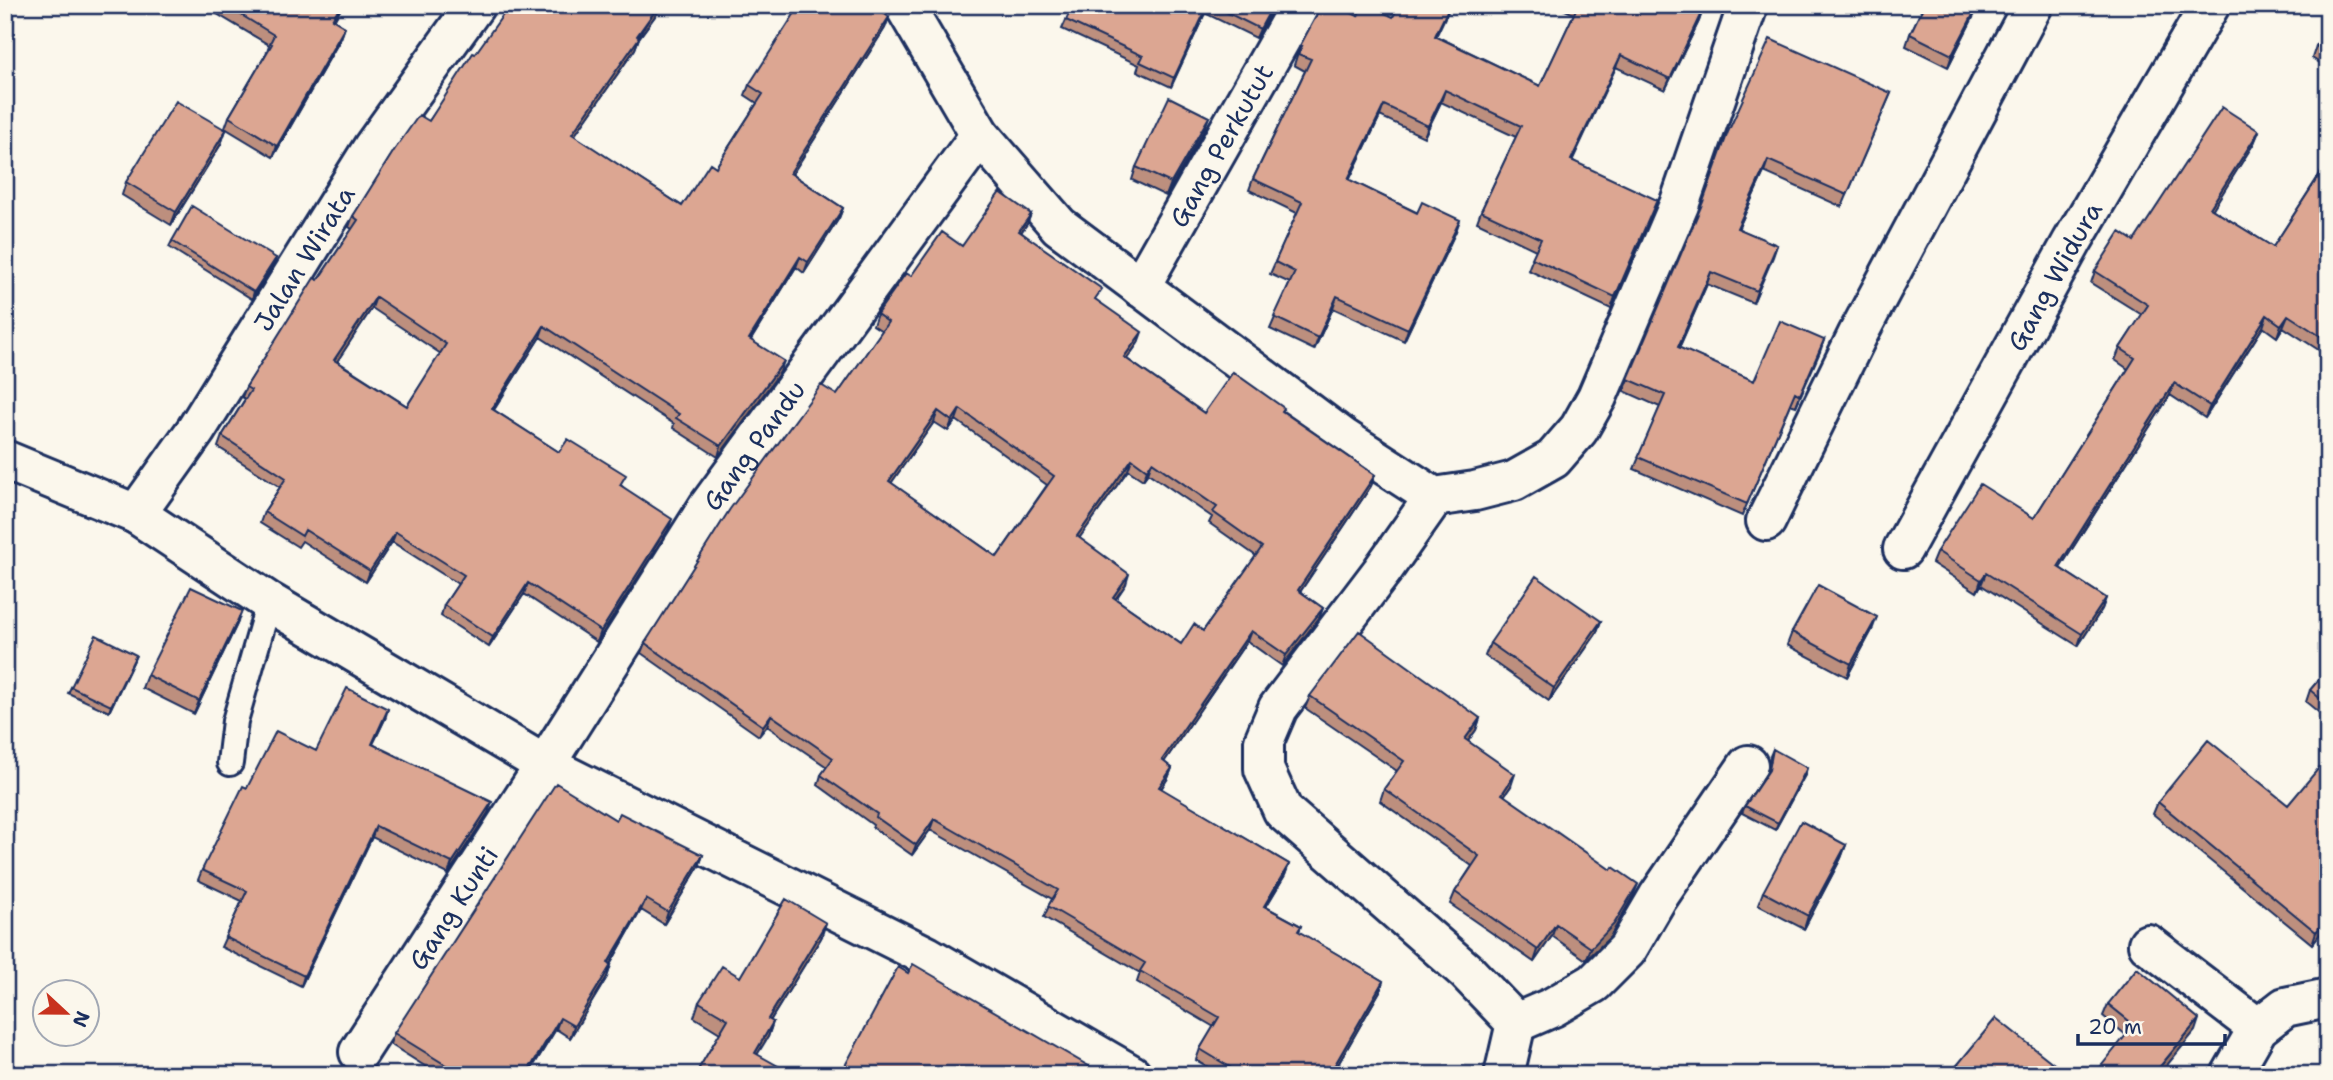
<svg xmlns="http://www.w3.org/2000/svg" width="2333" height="1080" viewBox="0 0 2333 1080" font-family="'Shantell Sans',sans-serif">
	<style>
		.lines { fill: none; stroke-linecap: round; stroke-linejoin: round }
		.service-casing { stroke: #1b2f5e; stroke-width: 30 }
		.minor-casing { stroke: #1b2f5e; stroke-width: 44 }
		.service { stroke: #fbf7ec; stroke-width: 24 }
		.minor { stroke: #fbf7ec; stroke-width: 38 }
		.wall { fill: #bd8f7e; stroke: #1b2f5e; stroke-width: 2; fill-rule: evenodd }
		.shaded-wall { fill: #9a7466; stroke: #1b2f5e; stroke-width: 2 }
		.building { fill: #dca692; stroke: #1b2f5e; stroke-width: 2; fill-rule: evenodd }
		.labels { text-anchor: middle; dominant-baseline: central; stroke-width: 6; stroke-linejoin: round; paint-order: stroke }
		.street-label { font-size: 26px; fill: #1b2f5e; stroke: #fbf7ec }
	</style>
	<rect width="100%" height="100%" fill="#fbf7ec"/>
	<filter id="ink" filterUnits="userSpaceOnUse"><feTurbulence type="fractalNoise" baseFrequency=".0143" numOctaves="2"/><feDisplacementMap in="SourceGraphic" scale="14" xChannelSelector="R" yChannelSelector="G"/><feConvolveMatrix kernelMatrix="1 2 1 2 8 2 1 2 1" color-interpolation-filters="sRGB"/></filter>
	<g filter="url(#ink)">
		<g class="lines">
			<g class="service-casing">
				<path id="service" d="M230,763L235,721L269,602"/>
			</g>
			<g class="minor-casing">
				<g id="minor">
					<path d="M904,5L980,135L1059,226L1343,438L1434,497L1475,491L1514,481L1553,459L1579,429L1597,397L1679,205L1748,5"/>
					<path id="s1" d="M1140,287L1300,5"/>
					<path d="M5,460L136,514L269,602L545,765L927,956L1132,1075"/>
					<path d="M1434,497L1382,571L1278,708L1264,741V769L1283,811L1467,972L1516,1023L1504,1075"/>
					<path id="s2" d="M136,514L196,430L373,147L475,5"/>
					<path d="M1766,521L1858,334L2033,5"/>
					<path id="s3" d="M1903,549L2072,242L2210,5"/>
					<path d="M2148,944L2258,1028"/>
					<path d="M1516,1023L1553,1007L1594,983L1627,950L1658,897L1748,765"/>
					<path id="s4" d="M359,1052L545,765L708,507L980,135"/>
					<path d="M2231,1075L2258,1028L2285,1007L2328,998"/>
				</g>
			</g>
			<use href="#service" class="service"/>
			<use href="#minor" class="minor"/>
		</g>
		<path class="wall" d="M202,5H343L334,21L345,27L341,38L273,157L225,128L229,117L266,54L269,45Z
			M1073,5H1275L1256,38L1205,13L1171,87L1137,71L1139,65L1062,29Z
			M1554,5H1695L1703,9L1699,21L1665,90L1616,67L1572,160L1652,212L1611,309L1528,270L1536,250L1477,222L1481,211L1516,137L1441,102L1424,137L1380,116L1349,180L1456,231L1404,341L1333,308L1314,350L1270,329L1290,283L1270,274L1297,213L1249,190L1253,179L1305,71L1294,65L1300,46L1358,16L1393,17L1436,36L1540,86L1574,14Z
			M1924,5H1995L1991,13L1979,6L1948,67L1906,46L1910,34Z
			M661,8L639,38L635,49L574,136L682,206L716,167L757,103L745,95L749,85L889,17L885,28L792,174L843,208L839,218L804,273L796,267L751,340L780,372L718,457L673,428L674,424L540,337L494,410L559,452L622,486L668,530L597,642L524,594L489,647L441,616L444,605L458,584L392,542L366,582L302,541L298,547L260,523L264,512L280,487L218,447L222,436L245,399L242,397L246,387L352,229L349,227L353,216L429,121L475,54ZM372,308L441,354L407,406L337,361Z
			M2328,28V68L2312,58L2316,46Z
			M1891,93L1842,207L1764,172L1738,229L1777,245L1753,303L1707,284L1679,348L1754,381L1824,340L1796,406L1790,404L1742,516L1634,469L1660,407L1624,391L1702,204L1728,132Z
			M226,130L221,144L171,225L122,195L126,182Z
			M1204,130L1166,196L1132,180L1136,167Z
			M2259,131L2254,143L2212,209L2273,247L2325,166L2322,164L2328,150V252L2325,256L2328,258V356L2283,327L2277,337L2263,327L2205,418L2170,395L2060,568L2106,598L2102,609L2078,646L1981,585L1977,592L1932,563L1937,551L2034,518L2128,369L2115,360L2120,348L2142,315L2091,283L2095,271L2134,241Z
			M1031,214L1027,224L1021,232L1097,301L1138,343L1127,359L1204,413L1283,411L1375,475L1371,486L1300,592L1323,608L1319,618L1282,666L1247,641L1164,762L1172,768L1168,778L1161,789L1289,864L1285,875L1266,907L1301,926L1299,932L1383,981L1380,991L1332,1075H1222L1196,1060L1200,1049L1214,1027L1137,982L1140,973L1044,917L1052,899L930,830L912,855L872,827L873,825L818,785L821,775L827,767L767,726L759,736L641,653L645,643L837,395L882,331L873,325L877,314L911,276L962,246ZM956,420L1047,485L997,557L891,483L934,422L948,431ZM1128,470L1143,480L1148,473L1212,517L1209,523L1256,556L1203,631L1181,644L1116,599L1126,584L1079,538Z
			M172,241L276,258L273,265L252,299L169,247Z
			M1601,621L1596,634L1549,701L1485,656L1490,643Z
			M237,624L194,714L142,688L147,675Z
			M1872,630L1847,677L1787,645L1792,632Z
			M2328,647V661L2324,658Z
			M133,662L109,712L68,693L71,687Z
			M2328,669V720L2306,702L2310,690Z
			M1310,696L1480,718L1476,730L1468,741L1511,786L1504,796L1633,896L1610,937L1586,960L1552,936L1534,962L1450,904L1455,892L1472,866L1380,801L1384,789L1397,771L1305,708Z
			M385,719L373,744L488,813L448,874L372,837L301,986L221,947L242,901L198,880L202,870L316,751Z
			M1773,749L1805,775L1775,830L1742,813L1745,806L1767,772L1770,756Z
			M2158,802L2288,805L2328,924L2312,944L2153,814Z
			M616,820L703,855L699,866L664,924L641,910L610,965H611L607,977L570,1038L556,1029L528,1075H439L390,1044L394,1033Z
			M1846,845L1841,858L1804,929L1758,905L1763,892Z
			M821,938L770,1021L773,1022L768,1037L695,1075L720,1033L694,1017L699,1002L740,977Z
			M2108,1004L2195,1031L2126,1035L2103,1016Z
			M1954,1069L2068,1075H1952Z"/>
		<path class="shaded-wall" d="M341,5H343L328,30L332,19Z
			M659,5H662L661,8L639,38L635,49L568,145L572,134Z
			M1208,5L1205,13L1171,87L1174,78Z
			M1273,5H1275L1256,38L1260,29Z
			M1450,5H1451L1431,47L1435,36Z
			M1978,5H1979L1948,67L1952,55Z
			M1703,9L1699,21L1665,90L1670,79Z
			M889,17L885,28L786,184L790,173Z
			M345,27L341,38L273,157L277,146Z
			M1621,55L1616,67L1567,172L1571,160Z
			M1445,90L1441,102L1424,137L1428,126Z
			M1384,105L1380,116L1344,191L1348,179Z
			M1209,117L1204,130L1166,196L1171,183Z
			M226,130L221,144L171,225L176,212Z
			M2259,131L2254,143L2206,220L2210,208Z
			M1768,160L1764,172L1733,240L1737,228Z
			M1657,200L1652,212L1611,309L1615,297Z
			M843,208L839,218L804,273L808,262Z
			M1031,214L1027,224L1015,241L1019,231Z
			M1460,220L1456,231L1404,341L1408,329Z
			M1777,245L1773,257L1753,303L1757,291Z
			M800,257L796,267L745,349L749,339Z
			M276,258L273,265L252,299L254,292Z
			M1711,272L1707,284L1674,359L1678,347Z
			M1337,296L1333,308L1314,350L1318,338Z
			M376,297L372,308L331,371L334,360Z
			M2267,315L2263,327L2205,418L2210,406Z
			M2288,315L2283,327L2277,337L2281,325Z
			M544,326L540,337L488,419L492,409Z
			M1142,332L1138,343L1120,368L1124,357Z
			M1824,340L1820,352L1796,406L1800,395Z
			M784,361L780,372L718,457L721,446Z
			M2174,383L2170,395L2053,579L2058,567Z
			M960,409L956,420L948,431L952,421Z
			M938,411L934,422L885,492L889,481Z
			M1132,459L1128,470L1073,547L1077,536Z
			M1152,462L1148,473L1143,480L1147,470Z
			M1375,475L1371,486L1294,601L1298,590Z
			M672,519L668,530L597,642L601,631Z
			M396,532L392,542L366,582L370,571Z
			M1986,573L1981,585L1977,592L1981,580Z
			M1129,574L1126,584L1109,608L1113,597Z
			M528,583L524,594L489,647L493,637Z
			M2106,598L2102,609L2078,646L2082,634Z
			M1323,608L1319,618L1282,666L1286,655Z
			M242,611L237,624L194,714L199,701Z
			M1877,617L1872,630L1847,677L1851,664Z
			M1601,621L1596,634L1549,701L1554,688Z
			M1251,631L1247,641L1158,771L1162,760Z
			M136,655L133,662L109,712L111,706Z
			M388,709L385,719L368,754L372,744Z
			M771,715L767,726L759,736L763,726Z
			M1480,718L1476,730L1461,751L1465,739Z
			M1172,768L1168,778L1155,798L1159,787Z
			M1807,768L1805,775L1775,830L1778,823Z
			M1515,774L1511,786L1497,806L1502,794Z
			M492,802L488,813L448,874L452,863Z
			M934,819L930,830L912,855L916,845Z
			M376,826L372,837L301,986L304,976Z
			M1846,845L1841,858L1804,929L1808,916Z
			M703,855L699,866L664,924L668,912Z
			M1289,864L1285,875L1260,916L1264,906Z
			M1638,884L1633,896L1610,937L1586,960L1591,948Z
			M646,899L641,910L604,975L608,963Z
			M2328,918V924L2312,944L2316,932Z
			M826,923L821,938L762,1034L768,1019Z
			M1556,924L1552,936L1534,962L1538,950Z
			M611,965L607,977L570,1038L574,1026Z
			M1383,981L1380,991L1332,1075H1329Z
			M560,1018L556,1029L528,1075H526Z
			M2199,1019L2195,1031L2159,1075H2153Z
			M773,1022L768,1037L749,1068L755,1053Z"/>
		<path class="building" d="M225,5H341L332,19L345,27L277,146L229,117L272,44L270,43L274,35Z
			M510,5H659L637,36L639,38L572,134L682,206L710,163L716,167L763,94L749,85L800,5H871L889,17L790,173L843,208L808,262L800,257L749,339L784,361L721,446L676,418L679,414L544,326L492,409L559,452L568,439L626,475L620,485L672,519L601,631L528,583L493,637L444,605L464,575L396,532L370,571L305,530L302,536L264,512L286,478L222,436L251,390L246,387L314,278L318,280L358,220L353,216L395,149L419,115L429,121L473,53L475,54ZM376,297L446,344L407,406L334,360Z
			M1073,5H1208L1174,78L1140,62L1143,56L1066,20Z
			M1212,5H1273L1260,29Z
			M1322,5H1335L1358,16L1362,5H1368L1393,17L1399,5H1450L1435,36L1540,86L1578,5H1695L1703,9L1670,79L1621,55L1571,160L1657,200L1615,297L1532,258L1541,239L1481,211L1521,126L1445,90L1428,126L1384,105L1348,179L1417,213L1422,202L1460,220L1408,329L1337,296L1318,338L1274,317L1295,272L1275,262L1302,202L1253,179L1311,59L1298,54L1302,46H1300Z
			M1924,5H1978L1952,55L1910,34Z
			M2328,28V54L2316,46Z
			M1770,39L1891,93L1847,195L1768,160L1737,228L1777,245L1757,291L1711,272L1678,347L1754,381L1780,321L1824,340L1800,395L1795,392L1747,504L1638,457L1665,395L1628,379L1703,202L1728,132Z
			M1169,97L1209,117L1171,183L1136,167Z
			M176,101L226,130L176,212L126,182Z
			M2222,107L2259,131L2210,208L2273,247L2328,162V246L2323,254L2328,258V341L2288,315L2281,325L2267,315L2210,406L2174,383L2058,567L2106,598L2082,634L1986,573L1981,580L1937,551L1980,484L2034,518L2135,358L2120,348L2148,305L2095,271L2120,232L2134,241Z
			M1000,192L1031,214L1019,231L1102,289L1095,299L1142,332L1124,357L1204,413L1233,372L1284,408L1282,411L1375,475L1298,590L1323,608L1286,655L1251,631L1162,760L1172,768L1159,787L1289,864L1264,906L1301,926L1298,931L1383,981L1329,1075H1243L1200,1049L1219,1017L1140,971L1145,963L1048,906L1058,890L934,819L916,845L876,817L877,814L821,775L833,758L771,715L763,726L645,643L730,509L821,385L837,395L888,322L877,314L906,273L911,276L942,232L962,246ZM960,409L1054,476L997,557L889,481L938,411L952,421ZM1132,459L1147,470L1152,462L1217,507L1213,512L1262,547L1203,631L1194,624L1181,644L1113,597L1129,574L1077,536Z
			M192,206L276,258L254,292L172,241Z
			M1536,576L1601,621L1554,688L1490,643Z
			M1818,585L1877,617L1851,664L1792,632Z
			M191,587L242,611L199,701L147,675Z
			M1359,631L1480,718L1465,739L1515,774L1502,794L1611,870L1613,867L1638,884L1614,924L1591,948L1556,924L1538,950L1455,892L1479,856L1384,789L1404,761L1310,696Z
			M96,635L136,655L111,706L71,687Z
			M2328,669V705L2310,690Z
			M347,688L388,709L372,744L492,802L452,863L376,826L304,976L225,937L247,891L202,870L243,786L247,788L276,731L316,751Z
			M2208,740L2288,805L2328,757V918L2316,932L2158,802Z
			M1773,749L1807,768L1778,823L1745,806L1769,770Z
			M556,783L616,820L620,813L703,855L668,912L646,899L608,963L611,965L574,1026L560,1018L526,1075H462L394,1033Z
			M1801,821L1846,845L1808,916L1763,892Z
			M786,899L826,923L768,1019L773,1022L755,1053L794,1075H695L728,1019L699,1002L722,966L740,977Z
			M913,964L1104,1075H840L898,967L908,973Z
			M2137,968L2199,1019L2153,1075H2094L2134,1025L2108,1004Z
			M1996,1018L2068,1075H1961L1954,1069Z"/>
	</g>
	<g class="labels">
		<g class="street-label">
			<text stroke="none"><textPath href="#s1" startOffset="163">Gang Perkutut</textPath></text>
			<text stroke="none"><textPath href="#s2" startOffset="306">Jalan Wirata</textPath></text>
			<text stroke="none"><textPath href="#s3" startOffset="312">Gang Widura</textPath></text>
			<text stroke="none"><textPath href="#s4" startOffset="724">Gang Pandu</textPath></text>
			<text stroke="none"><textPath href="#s4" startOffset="172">Gang Kunti</textPath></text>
		</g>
	</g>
	<rect width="2333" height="1080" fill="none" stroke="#fbf7ec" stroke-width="28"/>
	<rect x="14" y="14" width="2305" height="1052" fill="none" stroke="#1b2f5e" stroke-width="2.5" filter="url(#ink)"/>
	<g transform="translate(66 1013) rotate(112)"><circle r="33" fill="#fbf7ec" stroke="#a1a7b3" stroke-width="2"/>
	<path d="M0-5L12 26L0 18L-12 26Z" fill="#c8321e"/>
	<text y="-10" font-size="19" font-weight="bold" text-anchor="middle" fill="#1b2f5e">N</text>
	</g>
	<path d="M2078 1034v10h147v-10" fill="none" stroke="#1b2f5e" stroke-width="3.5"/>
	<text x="2088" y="1034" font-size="21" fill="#1b2f5e" stroke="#fbf7ec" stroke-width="5" paint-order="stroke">20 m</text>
</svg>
